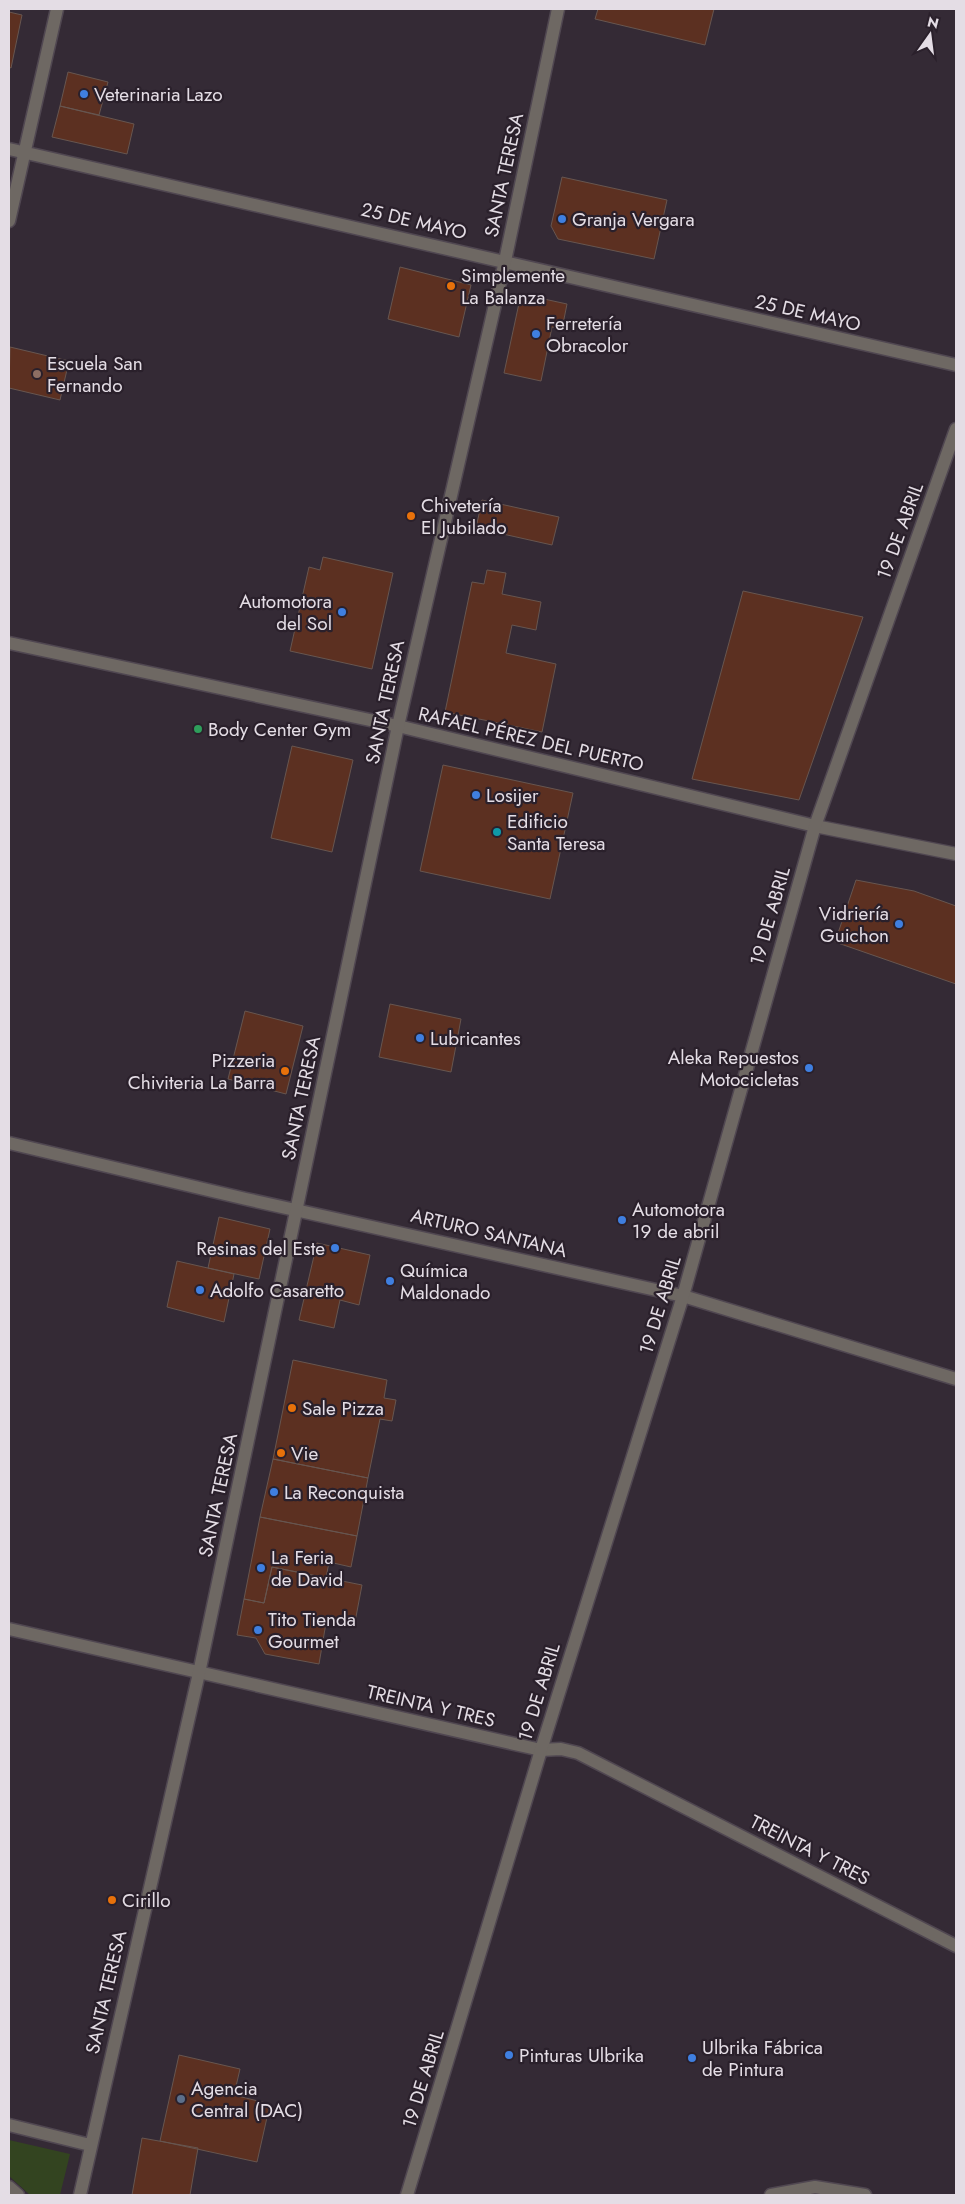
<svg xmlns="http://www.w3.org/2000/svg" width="965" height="2204" viewBox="0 0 965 2204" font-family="Jost,sans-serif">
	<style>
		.green { fill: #334420 }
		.building { fill: #5c3021; stroke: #675650 }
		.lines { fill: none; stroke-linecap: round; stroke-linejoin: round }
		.minor-casing { stroke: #504751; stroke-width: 15 }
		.tertiary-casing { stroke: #504751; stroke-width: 15 }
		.minor { stroke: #6e6863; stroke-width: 12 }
		.tertiary { stroke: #6e6863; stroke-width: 12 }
		.shop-dot { fill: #3f7fe0; stroke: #2a202b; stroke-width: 2 }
		.food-dot { fill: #e8710a; stroke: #2a202b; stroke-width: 2 }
		.education-dot { fill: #8d6e63; stroke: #2a202b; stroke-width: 2 }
		.leisure-dot { fill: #2e9e5b; stroke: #2a202b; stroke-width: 2 }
		.culture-dot { fill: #0f9aa8; stroke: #2a202b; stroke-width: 2 }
		.service-dot { fill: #5c6f8a; stroke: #2a202b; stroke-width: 2 }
		.labels { text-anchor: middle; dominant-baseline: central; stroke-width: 4.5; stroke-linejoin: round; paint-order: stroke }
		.poi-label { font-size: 19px; fill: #e4dde5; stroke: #2a202b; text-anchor: start }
		.street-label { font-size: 19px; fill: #e4dde5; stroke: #2a202b }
	</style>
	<rect width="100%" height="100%" fill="#342a35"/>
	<path class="green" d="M9,2140L70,2154L60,2195H30L9,2176Z"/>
	<path class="building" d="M9,9V12L22,15L11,68L9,67Z
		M598,9H714L705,45L595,19Z
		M68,72L108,82L99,115L60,106Z
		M60,106L134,124L127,154L52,137Z
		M562,177L667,200L654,259L558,239L551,226Z
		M400,267L471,285L459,337L388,319Z
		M521,294L567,304L562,329L552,327L541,381L504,373Z
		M10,347L69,361L60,400L9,388Z
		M482,500L559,517L552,545L476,528Z
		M323,557L393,573L372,669L290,651L309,567L320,570Z
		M487,570L506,573L502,594L541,602L536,630L512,625L506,653L556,664L542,732L445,712L472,582L484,584Z
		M743,591L863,617L799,800L692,779Z
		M292,746L353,760L332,852L271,838Z
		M443,765L573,793L550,899L420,871Z
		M856,880L914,891L956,906V984L835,942Z
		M390,1004L461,1019L451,1072L379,1057Z
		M245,1011L303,1026L286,1094L228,1079Z
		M219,1217L270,1229L259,1279L208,1268Z
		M317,1243L370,1255L359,1305L340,1300L334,1328L299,1320Z
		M177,1261L234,1274L224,1322L167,1307Z
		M293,1360L387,1380L384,1398L396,1400L392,1421L380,1419L368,1478L273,1459Z
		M273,1459L368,1478L357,1536L260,1517Z
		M260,1517L357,1536L351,1567L329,1562L326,1578L272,1567L264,1603L244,1599Z
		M272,1567L362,1585L355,1622L327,1617L319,1664L265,1654L256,1638L237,1635L244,1599L264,1603Z
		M179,2055L240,2069L234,2095L270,2104L257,2162L160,2141Z
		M142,2138L198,2148L190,2195H132Z"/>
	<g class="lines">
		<g class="minor-casing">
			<path id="minor" d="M9,149L956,365
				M9,221L57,9
				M9,643L398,726L815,826L956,854
				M9,1143L246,1199L683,1296L956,1379
				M9,1629L541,1750L561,1749L578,1753L956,1946
				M771,2195L815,2187L865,2195"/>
		</g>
		<g class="tertiary-casing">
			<path id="tertiary" d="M9,2125L90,2145
				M9,2187L18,2195
				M80,2195L199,1673L398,726L505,261L558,9
				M407,2195L541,1750L683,1296L815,826L956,429"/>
		</g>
		<use href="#minor" class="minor"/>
		<use href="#tertiary" class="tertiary"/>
	</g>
	<g class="shop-dot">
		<circle cx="84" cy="94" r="5"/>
		<circle cx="562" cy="219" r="5"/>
		<circle cx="536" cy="334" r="5"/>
		<circle cx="342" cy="612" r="5"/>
		<circle cx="476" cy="795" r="5"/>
		<circle cx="899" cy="924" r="5"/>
		<circle cx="420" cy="1038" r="5"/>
		<circle cx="809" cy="1068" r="5"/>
		<circle cx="622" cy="1220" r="5"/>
		<circle cx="335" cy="1248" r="5"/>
		<circle cx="390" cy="1281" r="5"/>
		<circle cx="200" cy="1290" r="5"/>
		<circle cx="274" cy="1492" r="5"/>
		<circle cx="261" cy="1568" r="5"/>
		<circle cx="258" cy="1630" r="5"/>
		<circle cx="509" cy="2055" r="5"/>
		<circle cx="692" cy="2058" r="5"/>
	</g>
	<g class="food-dot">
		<circle cx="451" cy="286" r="5"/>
		<circle cx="411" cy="516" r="5"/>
		<circle cx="285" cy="1071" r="5"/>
		<circle cx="292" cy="1408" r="5"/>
		<circle cx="281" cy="1453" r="5"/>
		<circle cx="112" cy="1900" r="5"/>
	</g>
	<circle class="education-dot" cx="37" cy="374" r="5"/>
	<circle class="leisure-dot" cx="198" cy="729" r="5"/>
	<circle class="culture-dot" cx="497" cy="832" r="5"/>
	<circle class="service-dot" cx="181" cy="2099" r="5"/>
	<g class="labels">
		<g class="poi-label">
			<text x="94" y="94">Veterinaria Lazo</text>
			<text x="572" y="219">Granja Vergara</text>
			<text x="461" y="275">Simplemente<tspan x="461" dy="22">La Balanza</tspan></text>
			<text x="546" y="323">Ferretería<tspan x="546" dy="22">Obracolor</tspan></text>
			<text x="47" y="363">Escuela San<tspan x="47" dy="22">Fernando</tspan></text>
			<text x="421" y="505">Chivetería<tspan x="421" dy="22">El Jubilado</tspan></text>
			<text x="332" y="601" text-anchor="end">Automotora<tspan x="332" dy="22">del Sol</tspan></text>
			<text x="208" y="729">Body Center Gym</text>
			<text x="486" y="795">Losijer</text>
			<text x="507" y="821">Edificio<tspan x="507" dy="22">Santa Teresa</tspan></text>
			<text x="889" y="913" text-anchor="end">Vidriería<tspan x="889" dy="22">Guichon</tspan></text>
			<text x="430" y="1038">Lubricantes</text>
			<text x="799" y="1057" text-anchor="end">Aleka Repuestos<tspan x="799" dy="22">Motocicletas</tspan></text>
			<text x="275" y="1060" text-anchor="end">Pizzeria<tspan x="275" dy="22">Chiviteria La Barra</tspan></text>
			<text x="632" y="1209">Automotora<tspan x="632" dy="22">19 de abril</tspan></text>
			<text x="325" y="1248" text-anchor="end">Resinas del Este</text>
			<text x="400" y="1270">Química<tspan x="400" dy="22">Maldonado</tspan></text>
			<text x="210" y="1290">Adolfo Casaretto</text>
			<text x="302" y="1408">Sale Pizza</text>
			<text x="291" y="1453">Vie</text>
			<text x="284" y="1492">La Reconquista</text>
			<text x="271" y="1557">La Feria<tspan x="271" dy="22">de David</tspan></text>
			<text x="268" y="1619">Tito Tienda<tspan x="268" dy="22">Gourmet</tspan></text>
			<text x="122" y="1900">Cirillo</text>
			<text x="702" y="2047">Ulbrika Fábrica<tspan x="702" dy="22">de Pintura</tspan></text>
			<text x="519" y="2055">Pinturas Ulbrika</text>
			<text x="191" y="2088">Agencia<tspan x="191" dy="22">Central (DAC)</tspan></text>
		</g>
		<g class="street-label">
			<text transform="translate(504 175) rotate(-78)">SANTA TERESA</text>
			<text transform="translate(414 221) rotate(13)">25 DE MAYO</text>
			<text transform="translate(808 313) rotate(13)">25 DE MAYO</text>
			<text transform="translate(900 531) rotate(-70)">19 DE ABRIL</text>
			<text transform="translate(385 702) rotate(-78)">SANTA TERESA</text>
			<text transform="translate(531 739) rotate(13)">RAFAEL PÉREZ DEL PUERTO</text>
			<text transform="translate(770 916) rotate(-74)">19 DE ABRIL</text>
			<text transform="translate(301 1098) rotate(-78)">SANTA TERESA</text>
			<text transform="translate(489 1233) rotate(13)">ARTURO SANTANA</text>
			<text transform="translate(660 1305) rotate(-73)">19 DE ABRIL</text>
			<text transform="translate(218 1495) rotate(-78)">SANTA TERESA</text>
			<text transform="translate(539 1692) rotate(-73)">19 DE ABRIL</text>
			<text transform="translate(431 1706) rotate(13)">TREINTA Y TRES</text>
			<text transform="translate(810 1850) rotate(27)">TREINTA Y TRES</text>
			<text transform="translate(106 1992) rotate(-77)">SANTA TERESA</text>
			<text transform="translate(423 2079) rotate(-73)">19 DE ABRIL</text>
		</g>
	</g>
	<rect width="965" height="2204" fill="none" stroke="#e4dde5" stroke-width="20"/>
	<g transform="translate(930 35) rotate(14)" stroke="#2a202b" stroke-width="4" paint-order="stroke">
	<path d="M0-4L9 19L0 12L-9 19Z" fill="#e4dde5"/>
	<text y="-8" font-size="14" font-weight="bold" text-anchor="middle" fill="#e4dde5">N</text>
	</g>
</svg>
